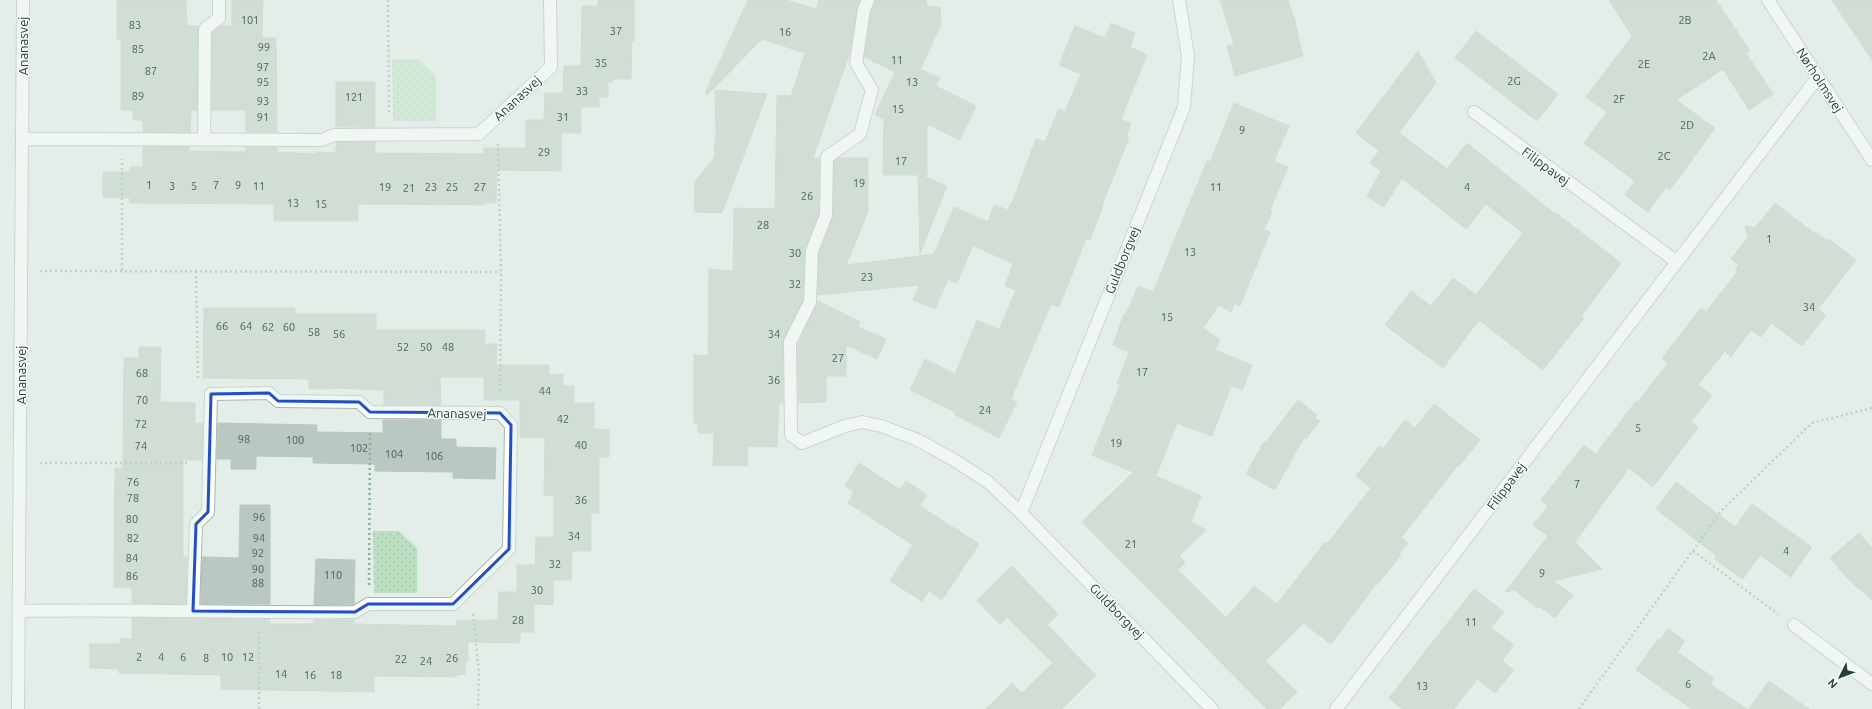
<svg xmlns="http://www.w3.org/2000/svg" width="1872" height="709" viewBox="0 0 1872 709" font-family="Ubuntu,sans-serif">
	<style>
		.grass { fill: url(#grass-dots) }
		.building { fill: #b9c9c1; stroke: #b6c8be }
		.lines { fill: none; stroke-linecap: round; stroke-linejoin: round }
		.minor-casing { stroke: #a6b7ae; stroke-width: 14 }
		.path { stroke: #82b49d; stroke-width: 2.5; stroke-dasharray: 2 3; stroke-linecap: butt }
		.minor { stroke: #fff; stroke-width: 12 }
		.marked { fill: none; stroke: #1d4ed8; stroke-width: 3; stroke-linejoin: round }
		.labels { text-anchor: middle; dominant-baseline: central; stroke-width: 3; stroke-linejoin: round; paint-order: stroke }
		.number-label { font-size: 11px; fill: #486357 }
		.street-label { font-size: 13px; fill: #224134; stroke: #f5faf7 }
	</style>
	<defs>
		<pattern id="grass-dots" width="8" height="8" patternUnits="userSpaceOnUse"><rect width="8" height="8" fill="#bce0c1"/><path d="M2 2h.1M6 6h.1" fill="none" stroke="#a1c1a6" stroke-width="1.8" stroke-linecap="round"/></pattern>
	</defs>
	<rect width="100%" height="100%" fill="#e4eee8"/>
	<path class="grass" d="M392,59H418L436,76V121H393Z
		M373,531H399L417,548V593H374Z"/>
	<path class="building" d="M117,0H186L187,26H198L197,110L191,111L190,132H143V120H133V110H121V39H117Z
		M232,0H263L262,38H276L277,132H246V110H212V33L221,26H232Z
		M598,0H634V41H632L631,79H612V82H608V97H599V107H581V133H561V171L497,170L496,203H484V205L358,204V221H274V204L130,203V198L103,197V172H130V167H143V147H189V151L246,152V147H277V152L318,154V152L336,153V142H375V153L484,154V148H526V120H544L545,93H563L564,66H581L582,6H598Z
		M748,0H786L816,9L819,0H860L857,8L850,52L813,158H819V214L805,250L803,300L783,342V403H779L777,447L748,446L747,466L713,465L714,433H698V424L694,423V355L708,356L709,269L733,271L734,208L775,209L777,95L791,96L805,53L762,39L707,95L705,93Z
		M875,0H926L927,7H940L941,25L920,69L940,78L936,86L976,106L960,140L927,124V175H921L947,186L920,254L918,175H883L884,119L875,115L895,72L864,57L871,11Z
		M1220,0H1288L1295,21L1303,56L1235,76L1227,46L1234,44Z
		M1609,0H1716L1750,51L1746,53L1773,94L1749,110L1723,69L1676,100L1715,128L1670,190L1666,187L1648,212L1625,195L1635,181L1584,143L1607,112L1586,97L1632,36Z
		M1832,0H1872V60L1845,20Z
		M1111,23L1135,33L1130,47L1147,55L1121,119L1131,124L1126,137L1129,138L1102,205L1103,206L1090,240L1086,239L1059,307L1051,304L1011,399L1017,402L999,438L954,414L955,412L910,390L925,359L955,374L977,320L999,330L1016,290L1005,286L1013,264L973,245L957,283L948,279L935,309L913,300L920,285L818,295L819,253L833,215L834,161L838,158H868V212L846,265L934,254L954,207L988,222L994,205L1008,210L1011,202L1012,203L1036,139L1045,142L1059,109L1065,112L1081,74L1059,65L1075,26L1105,38Z
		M1476,31L1558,94L1537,121L1455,58Z
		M1418,51L1436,83L1399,133L1447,169L1467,143L1555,214L1556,213L1621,263L1581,316L1584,318L1543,370L1479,320L1443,368L1385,325L1411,291L1431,306L1453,278L1476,295L1523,233L1486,204L1466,229L1402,178L1384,207L1367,196L1381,171L1370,163L1379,151L1356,133Z
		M336,82H375V127H336Z
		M715,90L767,94L722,213L694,212L695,182L714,158L716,130Z
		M1234,103L1289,126L1274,161L1288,167L1270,210L1272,211L1264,230L1270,232L1240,306L1234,304L1231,312L1219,305L1203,328L1220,340L1215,350L1252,365L1242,390L1231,386L1212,436L1177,423L1156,476L1201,496L1191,522L1206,530L1179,556L1185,562L1178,570L1226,618L1254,586L1277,604L1325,542L1327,544L1371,488L1356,476L1379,446L1383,449L1405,420L1415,428L1434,404L1480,440L1459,466L1458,465L1401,538L1408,543L1399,554L1401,555L1377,585L1376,584L1331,644L1303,623L1265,661L1297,692L1280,709H1267L1082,522L1133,472L1092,455L1120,385L1117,384L1129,352L1113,345L1124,314H1126L1138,286L1153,292L1207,161L1210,162Z
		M1775,203L1814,233V232L1828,241L1829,239L1856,260L1818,309L1826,315L1802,346L1771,323L1761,337L1751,330L1731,357L1725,351L1698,385L1712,395L1691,422L1698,428L1653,487L1629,468L1575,542L1602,569L1553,581L1573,595L1555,618L1539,606L1537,608L1514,590L1505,592L1548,536L1533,525L1548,506L1541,500L1584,445L1596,454L1636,401L1638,402L1668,363L1662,358L1701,308L1706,312L1738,271L1735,270L1739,265L1731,259L1748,237L1745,226L1755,228Z
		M818,301L860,322L858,327L886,339L877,359L846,345V376H826V402L798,403V344Z
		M204,308H295V314H376V330H485V344H497L496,365H549V375L563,374V386H574V403H594V429L609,430V457H599V513H591V551H572L571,580H553V605L534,604V632H520V643L468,642V662H465V674L457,675L456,677L374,676V692L221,689V675L119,673V669L90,668V644H120V639H132V618L270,619V624H313L314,620H354V624L456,626V621L498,620L499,592H517V565H535L536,537H554V496L544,495L545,438L520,437V400H484V377H440L441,405H384V390L331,388V389H309V379L203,378Z
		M139,347H161L160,402L195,403V423H203L202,460H183V557H187L186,604L132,603V588L114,587L115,468H123L124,358H139Z
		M1298,400L1317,415L1315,418L1320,421L1306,439L1304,437L1275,490L1246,474L1264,442H1266Z
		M383,420H441V439H456V447L496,448L495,479L453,478V472L375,471V464L313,463V457L256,456V469H231V459H217L218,423L317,425V432L383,433Z
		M859,463L900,490L906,481L927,495L920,506L979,544L942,600L929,591L922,601L890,581L913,545L848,503L854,492L845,486Z
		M1676,482L1735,527L1752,504L1812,547L1791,577L1760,555L1743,579L1714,559L1717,556L1656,509Z
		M240,505H270V604H201L202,557L239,558Z
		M1859,533L1872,548V600L1847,578L1830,558Z
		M316,559L355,560L354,604L314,605Z
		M1012,566L1058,614L1047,625L1096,675L1062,709H986L1012,683L1022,693L1053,663L1007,617L1000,624L977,601Z
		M1474,589L1504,612L1491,628L1514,645L1502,661L1514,670L1495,693L1477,679L1454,709H1402L1389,698Z
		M1668,629L1685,641L1677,652L1714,678L1710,684L1747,709H1692L1636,670L1658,639L1660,640Z
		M1769,681L1809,709H1749Z"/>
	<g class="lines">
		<g class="minor-casing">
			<path id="minor" d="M868,0L864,9L856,63L872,90L860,134L827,157L826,215L812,251L810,302L790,342L791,435L802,443L845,426L862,422L881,426L918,440L954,460L988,482L1021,513L1212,709
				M1768,0L1872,160
				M1474,112L1677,262
				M23,139L322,140L334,135L479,134L551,67L550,0
				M204,139L205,29L219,18V0
				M1021,513L1184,107L1188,56L1179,0
				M19,611C131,609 243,613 355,612L368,604H453L509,549L511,425L500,413L370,412L359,402L278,401L269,393L211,394L208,512L196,524L193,611
				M1794,625L1872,684
				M18,709L23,0
				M1336,709L1818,77"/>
		</g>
		<path class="path" d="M388,0L389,115
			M498,144L501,272L500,393
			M122,270V159
			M40,271L501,272
			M196,271L198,378
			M40,463H189
			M1693,551L1778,614
			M369,585L370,432
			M473,614L479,673L478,709
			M259,709V632
			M1579,709L1722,510L1812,423L1872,408"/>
		<use href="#minor" class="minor"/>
	</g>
	<path d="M0 0H1872V709H0ZM269,393L278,401L359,402L370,412L500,413L511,425L509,549L453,604H368L355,612L193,611L196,524L208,512L211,394Z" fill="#e4eee8" fill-opacity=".55" fill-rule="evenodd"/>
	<path class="marked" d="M269,393L278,401L359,402L370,412L500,413L511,425L509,549L453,604H368L355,612L193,611L196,524L208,512L211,394Z"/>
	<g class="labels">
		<g class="number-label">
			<text x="250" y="20">101</text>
			<text x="1685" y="20">2B</text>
			<text x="135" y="25">83</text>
			<text x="616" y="31">37</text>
			<text x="785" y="32">16</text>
			<text x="264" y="47">99</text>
			<text x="138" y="49">85</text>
			<text x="1709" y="56">2A</text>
			<text x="897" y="60">11</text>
			<text x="601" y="63">35</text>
			<text x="1644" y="64">2E</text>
			<text x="263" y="67">97</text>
			<text x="151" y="71">87</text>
			<text x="1514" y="81">2G</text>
			<text x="263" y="82">95</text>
			<text x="912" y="82">13</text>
			<text x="582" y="91">33</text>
			<text x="138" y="96">89</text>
			<text x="354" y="97">121</text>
			<text x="1619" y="99">2F</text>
			<text x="263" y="101">93</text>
			<text x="898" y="109">15</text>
			<text x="263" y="117">91</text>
			<text x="563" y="117">31</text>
			<text x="1687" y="125">2D</text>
			<text x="1242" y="130">9</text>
			<text x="544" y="152">29</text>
			<text x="1664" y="156">2C</text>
			<text x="901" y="161">17</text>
			<text x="859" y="183">19</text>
			<text x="149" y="185">1</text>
			<text x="216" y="185">7</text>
			<text x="238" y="185">9</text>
			<text x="172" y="186">3</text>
			<text x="194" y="186">5</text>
			<text x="259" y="186">11</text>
			<text x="385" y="187">19</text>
			<text x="431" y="187">23</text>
			<text x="452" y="187">25</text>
			<text x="480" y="187">27</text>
			<text x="1216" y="187">11</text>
			<text x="1467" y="187">4</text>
			<text x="409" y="188">21</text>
			<text x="807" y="196">26</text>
			<text x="293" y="203">13</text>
			<text x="321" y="204">15</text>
			<text x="763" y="225">28</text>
			<text x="1769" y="239">1</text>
			<text x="1190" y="252">13</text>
			<text x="795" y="253">30</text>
			<text x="867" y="277">23</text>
			<text x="795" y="284">32</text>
			<text x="1809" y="307">34</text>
			<text x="1167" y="317">15</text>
			<text x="222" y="326">66</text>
			<text x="246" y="326">64</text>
			<text x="268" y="327">62</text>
			<text x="289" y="327">60</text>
			<text x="314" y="332">58</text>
			<text x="339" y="334">56</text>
			<text x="774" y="334">34</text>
			<text x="403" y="347">52</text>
			<text x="426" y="347">50</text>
			<text x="448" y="347">48</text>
			<text x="838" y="358">27</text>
			<text x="1142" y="372">17</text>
			<text x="142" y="373">68</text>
			<text x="774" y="380">36</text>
			<text x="545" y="391">44</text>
			<text x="142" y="400">70</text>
			<text x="985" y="410">24</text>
			<text x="563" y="419">42</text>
			<text x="141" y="424">72</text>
			<text x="1638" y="428">5</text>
			<text x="244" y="439">98</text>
			<text x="295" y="440">100</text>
			<text x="1116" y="443">19</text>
			<text x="581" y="445">40</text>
			<text x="141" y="446">74</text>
			<text x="359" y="448">102</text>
			<text x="394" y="454">104</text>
			<text x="434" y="456">106</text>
			<text x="133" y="482">76</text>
			<text x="1577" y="484">7</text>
			<text x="133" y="498">78</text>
			<text x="581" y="500">36</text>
			<text x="259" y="517">96</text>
			<text x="132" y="519">80</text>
			<text x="574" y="536">34</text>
			<text x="133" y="538">82</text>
			<text x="259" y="538">94</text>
			<text x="1131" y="544">21</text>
			<text x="1786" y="551">4</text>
			<text x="258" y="553">92</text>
			<text x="132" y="558">84</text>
			<text x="555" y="564">32</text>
			<text x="258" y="569">90</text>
			<text x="1542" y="573">9</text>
			<text x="333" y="575">110</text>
			<text x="132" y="576">86</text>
			<text x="258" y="583">88</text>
			<text x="537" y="590">30</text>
			<text x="518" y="620">28</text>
			<text x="1471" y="622">11</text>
			<text x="139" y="657">2</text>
			<text x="161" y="657">4</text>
			<text x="183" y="657">6</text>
			<text x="227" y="657">10</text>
			<text x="248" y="657">12</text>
			<text x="206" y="658">8</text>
			<text x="452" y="658">26</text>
			<text x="401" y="659">22</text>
			<text x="426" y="661">24</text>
			<text x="281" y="674">14</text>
			<text x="310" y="675">16</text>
			<text x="336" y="675">18</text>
			<text x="1688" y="684">6</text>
			<text x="1422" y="686">13</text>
		</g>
		<g class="street-label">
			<text transform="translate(23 46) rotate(-90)">Ananasvej</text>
			<text transform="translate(1820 80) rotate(57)">Nørholmsvej</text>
			<text transform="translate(517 98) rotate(-43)">Ananasvej</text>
			<text transform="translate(1546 166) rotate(36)">Filippavej</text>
			<text transform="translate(1122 260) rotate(-68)">Guldborgvej</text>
			<text transform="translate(21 375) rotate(-90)">Ananasvej</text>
			<text transform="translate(457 413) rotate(1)">Ananasvej</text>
			<text transform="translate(1506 486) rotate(-53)">Filippavej</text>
			<text transform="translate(1117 611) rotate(46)">Guldborgvej</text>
		</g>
	</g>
	<g transform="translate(1840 677) rotate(228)" stroke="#f5faf7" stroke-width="3" paint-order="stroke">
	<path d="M0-3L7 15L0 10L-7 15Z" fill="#224134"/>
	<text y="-6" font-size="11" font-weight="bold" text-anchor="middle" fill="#224134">N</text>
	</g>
</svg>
